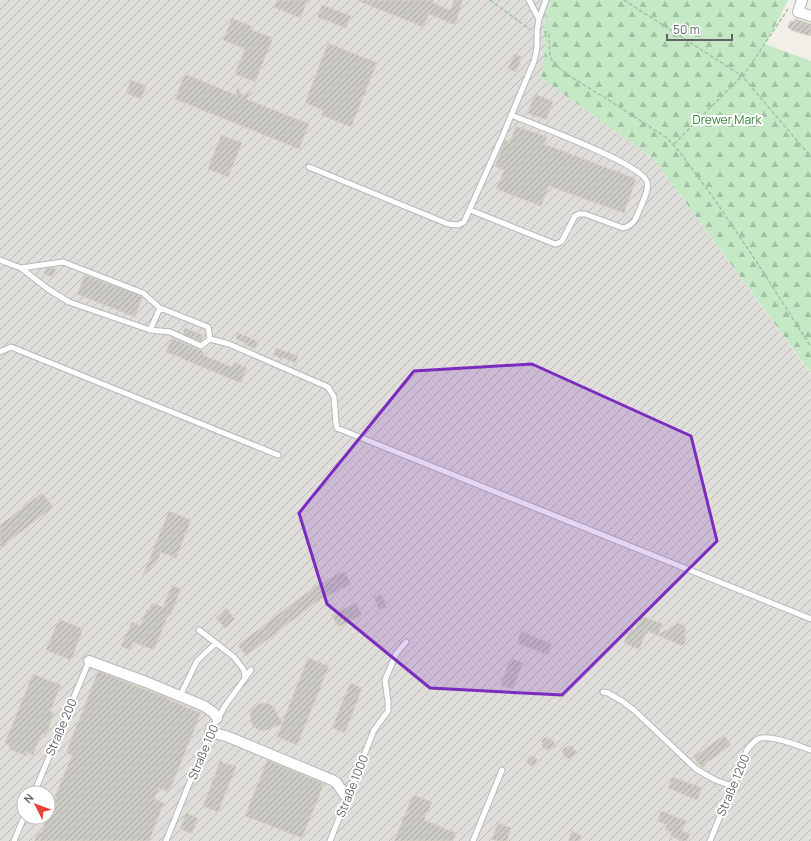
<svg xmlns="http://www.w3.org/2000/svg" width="811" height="841" viewBox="0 0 811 841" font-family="Manrope,sans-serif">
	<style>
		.industrial { fill: url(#industrial-furrows); fill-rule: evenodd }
		.forest { fill: url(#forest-firs) }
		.building { fill: url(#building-hatch); stroke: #d6d1c6 }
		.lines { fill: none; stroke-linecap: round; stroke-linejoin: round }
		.service-casing { stroke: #b5b8bc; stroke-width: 7 }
		.minor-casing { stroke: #b5b8bc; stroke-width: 12 }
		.path { stroke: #9cc7a9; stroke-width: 1.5; stroke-dasharray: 4 2; stroke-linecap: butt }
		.service { stroke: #fff; stroke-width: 5 }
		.minor { stroke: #fff; stroke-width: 10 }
		.marked { fill: #7b2cbf; fill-opacity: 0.2; stroke: #7b2cbf; stroke-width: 3; stroke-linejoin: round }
		.labels { text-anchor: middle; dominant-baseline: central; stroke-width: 4; stroke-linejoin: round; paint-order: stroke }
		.park-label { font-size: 12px; fill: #348238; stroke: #fff }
		.street-label { font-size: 12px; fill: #5f6368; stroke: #fff }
	</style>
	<defs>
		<pattern id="industrial-furrows" width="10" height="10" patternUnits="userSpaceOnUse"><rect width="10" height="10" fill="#e0deda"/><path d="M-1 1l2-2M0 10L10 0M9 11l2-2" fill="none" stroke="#b9b8b5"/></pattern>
		<pattern id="forest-firs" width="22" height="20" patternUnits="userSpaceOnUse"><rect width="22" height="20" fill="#c5e8c5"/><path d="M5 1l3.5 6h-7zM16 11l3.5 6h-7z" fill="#a3c0a4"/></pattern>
		<pattern id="building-hatch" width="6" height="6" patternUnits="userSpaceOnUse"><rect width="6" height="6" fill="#cccac5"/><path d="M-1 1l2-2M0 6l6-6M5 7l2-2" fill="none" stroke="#a9a8a4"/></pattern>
	</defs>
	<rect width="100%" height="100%" fill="#f1efe8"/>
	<path class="industrial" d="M0,0H551L546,13L544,27L545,46L544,63L541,78L653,158L811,374V841H0ZM24,793H48V817H24Z"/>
	<path class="forest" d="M551,0H788L773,30L765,44L811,61V373L653,158L541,78L544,63L545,46L544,27L546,13Z"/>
	<path class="building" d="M277,0H308L300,18L274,7Z
		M356,0H434L433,3L450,10L454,0H463L455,25L429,14L423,27Z
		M322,5L351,16L346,28L317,17Z
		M232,18L253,27L252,30L273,38L255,82L235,74L245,49L223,40Z
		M795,19L811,24V35H810V36L791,30L792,29L788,28L790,21L795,22Z
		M328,43L377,63L351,127L321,115L323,110L305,103Z
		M514,54L522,57L516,72L508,69Z
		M185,74L236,95L237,86L242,95L254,92L246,99L309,124L299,149L175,99Z
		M131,80L146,86L141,99L126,93Z
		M535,94L553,102L546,120L527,113Z
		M516,126L547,137L544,144L636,179L624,213L549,186L541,206L496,189L504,170L495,166L505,140L510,142Z
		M221,135L242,143L228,177L208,169Z
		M46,268H52L56,269L52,277L44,274Z
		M85,275L141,296L142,298L135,317L77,294Z
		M185,328L203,335L201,341H200L183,334Z
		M238,333L258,341L255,349L246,345L247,344L236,339Z
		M172,338L204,352L203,355L232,367L234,362L247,368L241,383L166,352Z
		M276,348L298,356L295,363L284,358L283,359L273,355Z
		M42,493L53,507L0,548V525Z
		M169,511L191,520L176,558L161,552L158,559L144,576L143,575Z
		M344,571L351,584L319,600L246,656L238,645L314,587Z
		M172,585L181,589L170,616L168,615L154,650L133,642L130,650L121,646L128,630H129L132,622L140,626L147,609L149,610L152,603L163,607Z
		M381,594L387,607L379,610L374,597Z
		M356,603L362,615L338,627L332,615Z
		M226,608L235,619L225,628L216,618Z
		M641,616L663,624L658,635L678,623L685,626L686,631L684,636L687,637L683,646L647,631L639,649L624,643L630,628L635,630Z
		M59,619L83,629L71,660L46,650Z
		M521,631L552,644L548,655L517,643Z
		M308,658L329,666L297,745L277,737L282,724L266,730L262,731L257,729L251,723L250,714L251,710L258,704L262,703H267L271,705L274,708L282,723Z
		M511,658L523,663L513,689L500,685Z
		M98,671L167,698V699L201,713L169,792L159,788L154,799L164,803L149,841H34L38,832L41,833L47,817H48V814L72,755L66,753Z
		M33,674L61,685L50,711L54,712L46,735L42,733L33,755L27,752L26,756L9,749L10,746L5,743Z
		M350,683L362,688L345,733L332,728Z
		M724,735L731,745L701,767L694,757Z
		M547,737L553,740L556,747L548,750L543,749L542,746V741L543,739Z
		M569,746L573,747L576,752L574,757L570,759L566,758L563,754V749Z
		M527 761a5 5 0 1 1 10 0a5 5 0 1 1-10 0Z
		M267,760L324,784L302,838L245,816Z
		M220,761L236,767L218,812L203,806Z
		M672,777L702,788L697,800L668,788Z
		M413,795L432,802L424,820L456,833L453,841H394Z
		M661,811L686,821L682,831L690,834L687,841H682L670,836L672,833L665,830L667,825L657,821Z
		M186,813L198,818L192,834L180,829Z
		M498,823L511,828L507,841H497L492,839Z
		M572,831L581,835L579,841H568Z"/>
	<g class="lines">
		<g class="service-casing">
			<path id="service" d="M529,0L539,19
				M309,167L448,224L458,225L464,222L503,135L534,61L537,48V31L539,19L546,0
				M470,210L555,244L559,243L562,241L575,216L579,214H585L623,228C635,225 637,216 641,206C644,199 649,190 647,182C643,164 533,124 511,115
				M0,260L21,268L48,289L69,302L150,330L170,332L201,346L210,339
				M21,268L63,262L143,293L160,308L208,327L210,339
				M150,330L160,308
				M210,339L229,344L328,387L334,397L336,423L337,428L811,619
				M0,352L11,347L278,455
				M199,630L234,657L244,670L245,678
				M603,692L608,693L622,701L635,711L696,769L715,780L732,786
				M180,696L197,661L216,643
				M34,793L89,661
				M14,841L24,817
				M166,841L210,732L225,706L251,670
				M330,841L374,730L388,711V702L385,680L396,654L406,642
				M473,841L502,770
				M710,841L747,750C750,746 753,742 758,739C771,734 798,746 811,750"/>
		</g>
		<g class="minor-casing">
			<path id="minor" d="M802,0L798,12L811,16
				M89,661L146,682L204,706L214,713L217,718
				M210,732L226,736L332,780L336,782L347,798"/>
		</g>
		<path class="path" d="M490,0L531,30
			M624,0L742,76L811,157
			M544,32H548L549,34L550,56L552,60L559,68L568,75L618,106L667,138L679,151L715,200L756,261L811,347
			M674,144L745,73L788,9"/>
		<use href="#service" class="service"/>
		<use href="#minor" class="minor"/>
	</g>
	<path class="marked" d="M532,364L691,436L717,541L562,695L430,688L327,604L299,513L414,371Z"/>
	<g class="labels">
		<g class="park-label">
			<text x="727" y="119">Drewer Mark</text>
		</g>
		<g class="street-label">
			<text transform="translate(61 727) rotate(-67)">Straße 200</text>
			<text transform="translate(203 752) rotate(-67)">Straße 100</text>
			<text transform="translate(733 785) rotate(-67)">Straße 1200</text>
			<text transform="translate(352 786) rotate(-68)">Straße 1000</text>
		</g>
	</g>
	<g transform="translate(36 805) rotate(312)"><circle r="19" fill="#ffffff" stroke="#bfc1c3"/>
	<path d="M0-3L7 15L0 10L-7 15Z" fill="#ea4335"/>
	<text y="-6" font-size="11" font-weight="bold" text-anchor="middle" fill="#5f6368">N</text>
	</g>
	<path d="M667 34v6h65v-6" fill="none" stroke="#5f6368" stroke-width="2"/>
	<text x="673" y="34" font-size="12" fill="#5f6368" stroke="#ffffff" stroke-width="3" paint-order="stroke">50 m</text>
</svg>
